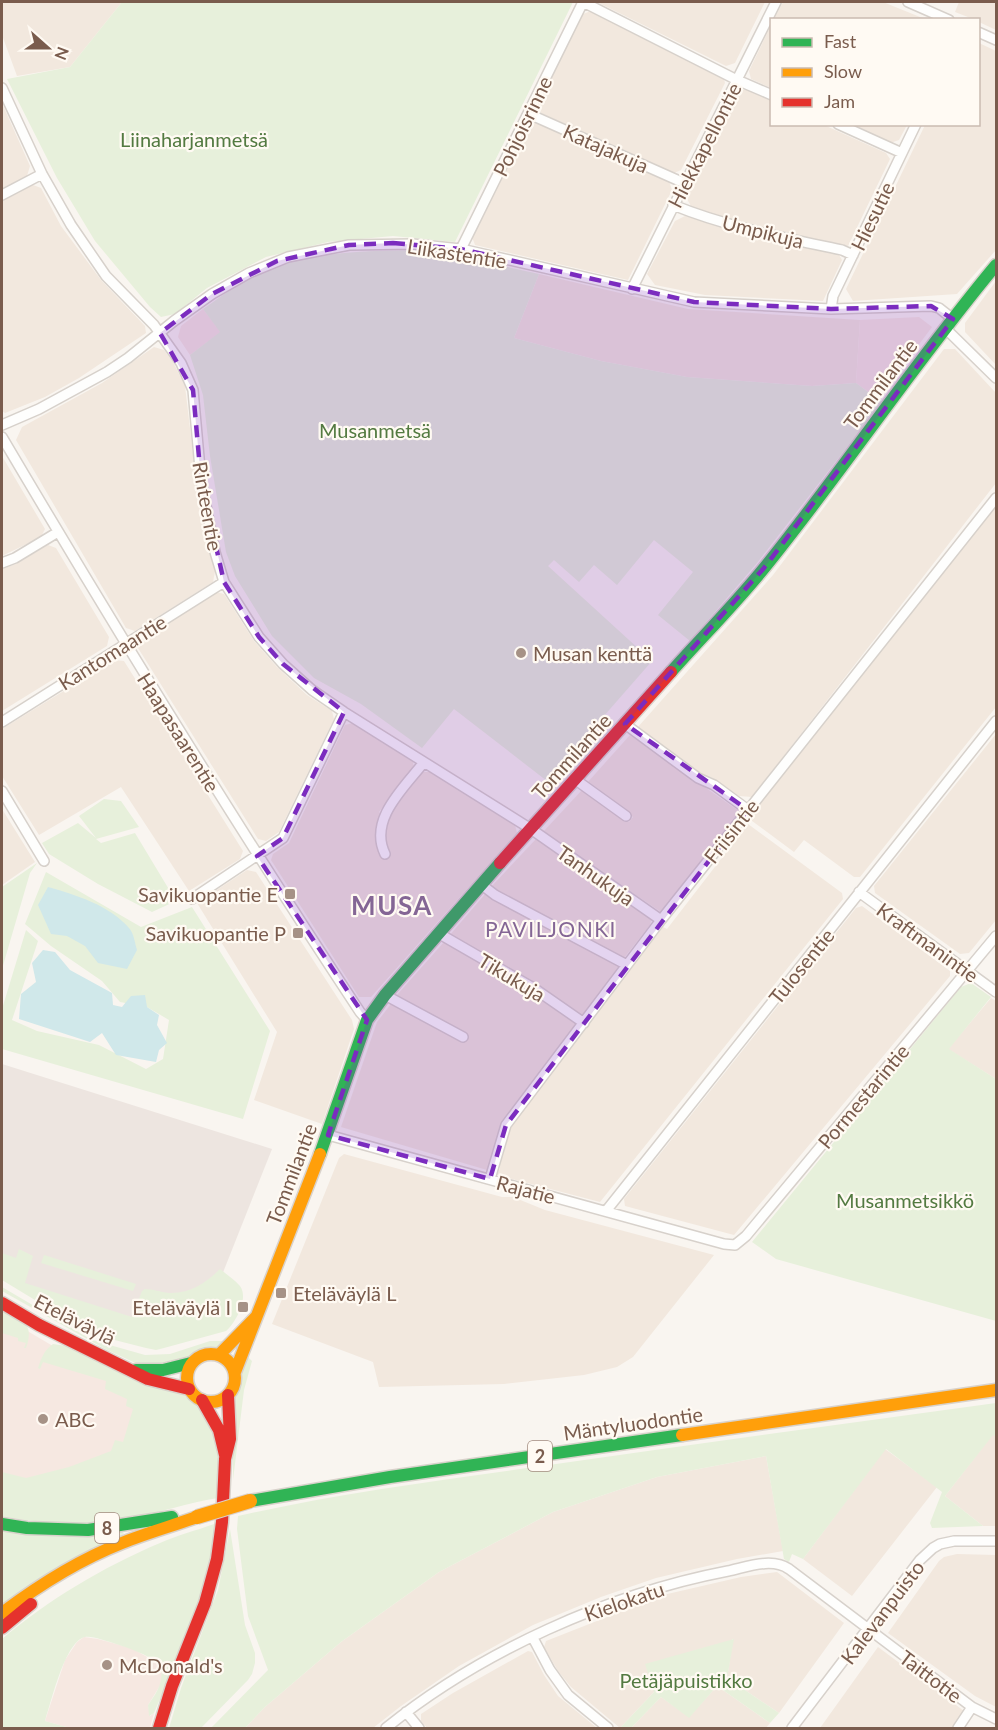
<svg xmlns="http://www.w3.org/2000/svg" width="998" height="1730" viewBox="0 0 998 1730" font-family="Lato,sans-serif">
	<style>
		.residential { fill: #f2e8de }
		.commercial { fill: #f6e8e1 }
		.industrial { fill: #ede5e0 }
		.green { fill: #e7f0db }
		.water { fill: #d0e8ea }
		.lines { fill: none; stroke-linecap: round; stroke-linejoin: round }
		.street-casing { stroke: #d7d1cb; stroke-width: 12 }
		.fast-casing { stroke: #d9d2cb; stroke-width: 15 }
		.slow-casing { stroke: #d9d2cb; stroke-width: 15 }
		.jam-casing { stroke: #d9d2cb; stroke-width: 15 }
		.street { stroke: #fefefd; stroke-width: 9 }
		.fast { stroke: #30b455; stroke-width: 12 }
		.slow { stroke: #ff9f0a; stroke-width: 12 }
		.jam { stroke: #e5322d; stroke-width: 12 }
		.slow-bridge-casing { stroke: #dad1cc; stroke-width: 16; stroke-linecap: butt }
		.slow-bridge { stroke: #ff9f0a; stroke-width: 14 }
		.marked { fill: #7b2cbf; fill-opacity: 0.2; stroke: #7b2cbf; stroke-width: 4.5; stroke-dasharray: 12 8; stroke-linejoin: round }
		.poi-dot { fill: #a69286; stroke: #fffaf3; stroke-width: 2 }
		.labels { text-anchor: middle; dominant-baseline: central; stroke-width: 4.5; stroke-linejoin: round; paint-order: stroke }
		.shield { fill: #fffaf3; stroke: #a28b7f; stroke-width: 1.5 }
		.shield-label { font-size: 18px; font-weight: bold; fill: #7a5c4d }
		.street-label { font-size: 20px; fill: #7a5c4d; stroke: #fffaf3 }
		.park-label { font-size: 20px; fill: #537a41; stroke: #fffaf3 }
		.poi-label { font-size: 20px; fill: #7a5c4d; stroke: #fffaf3; text-anchor: start }
		.neighbourhood-label { font-size: 21px; letter-spacing: 1.5px; fill: #846695; stroke: #fffaf3 }
		.district-label { font-size: 26px; font-weight: bold; letter-spacing: 1.5px; fill: #846695; stroke: #fffaf3 }
	</style>
	<rect width="100%" height="100%" fill="#f9f5f0"/>
	<path class="residential" d="M2,2H122L70,67L17,76L2,35Z
		M597,2H765L735,63L726,66Z
		M783,2H883L925,19H774Z
		M959,2H996V30L979,22L978,20L973,19L955,12Z
		M591,11L723,75L725,83L681,170L674,173L541,113L538,105L583,14Z
		M771,25V88L751,79L749,71Z
		M979,43L996,51V250L957,294L853,301L846,289L925,125L978,124Z
		M747,89L771,100L772,124L824,125L886,153L890,159L848,246L753,227L692,208L686,197L739,91Z
		M2,103L30,166L27,176L2,190Z
		M537,122L669,181L672,190L628,280L475,245L472,237L529,125Z
		M851,125H907L899,140L890,143Z
		M33,185L41,188L61,226L101,280L145,326L146,333L79,378L45,397L5,413L2,411V201Z
		M685,216L748,235L838,253L842,260L823,301L705,295L655,285L647,274L675,221Z
		M539,274L688,309L860,320L856,383L812,386L687,377L601,361L514,338Z
		M996,281V365L965,332V323Z
		M154,347L164,350L173,362L185,386L197,488L215,572L213,582L135,631L126,628L16,440L22,427L102,383Z
		M944,349H955L996,393V483L752,797L739,796L713,778L693,770L637,728L773,575Z
		M2,456L45,529L41,537L2,556Z
		M996,506V707L860,877H854L804,840L794,852L748,818Z
		M48,545L56,548L109,637L107,646L2,711V569L16,564Z
		M216,592L224,594L254,641L277,667L307,695L332,711L334,719L279,832L266,841L258,839L138,648L141,639Z
		M114,660L124,661L243,851L240,859L189,891L121,787L39,835L2,776V729Z
		M353,723L413,762L414,768L379,812L386,818L423,772H430L515,825L517,833L371,997H359L271,860L273,854L289,843L345,725Z
		M996,734V920L969,953L960,954L875,893L874,886Z
		M630,735L739,811V814L661,912L543,832L582,790L629,822L633,817L587,783Z
		M2,809L35,862L2,885Z
		M748,824L842,893L843,899L600,1202L497,1175L500,1168L498,1165L509,1127L663,927L667,929Z
		M536,839L648,915L651,920L650,925L624,958L615,955L490,888Z
		M247,870L256,872L352,1020L354,1029L322,1124L254,1100L277,1032L197,903Z
		M486,893L619,965V970L583,1018L449,936Z
		M862,906L950,971V976L734,1235L625,1206L624,1199L856,908Z
		M444,942L535,993L575,1023V1028L501,1124L487,1170L341,1127L377,1022L391,1004L465,1042L468,1036L406,1004L396,996Z
		M991,998L996,1001V1079L948,1049Z
		M344,1154L502,1197H513L545,1210L714,1255L633,1357L617,1367L584,1375L504,1384L379,1387L373,1362L272,1324L339,1158Z
		M993,1434L996,1437V1526H983L945,1496Z
		M885,1449L937,1487L852,1596L803,1559Z
		M766,1456L783,1551L737,1559L656,1578L601,1597L533,1625L459,1666L401,1706L373,1728H245L265,1707L341,1642L439,1572L553,1512L657,1477Z
		M957,1554L996,1555V1707L975,1696L888,1633L939,1561L944,1557Z
		M777,1572L844,1623L779,1713L727,1678L733,1639L654,1692L620,1728L571,1687L558,1671L544,1647L546,1641L663,1595L741,1577Z
		M878,1647L964,1711L952,1728H820Z
		M528,1651L532,1652L544,1675L558,1696L597,1728H427L421,1721V1714L453,1693Z
		M717,1686L770,1723L766,1728H631L661,1697L689,1717Z"/>
	<path class="commercial" d="M203,309L221,332L190,355L178,337L181,326Z
		M919,317L932,327L878,399L856,383L860,320Z
		M2,1316L141,1398L123,1458L29,1481L2,1479Z
		M84,1637L98,1639L131,1648L160,1664L163,1676L161,1684L148,1705L150,1716L154,1713L150,1728H70L45,1721L65,1660L77,1642Z"/>
	<path class="industrial" d="M2,1064L272,1149L222,1275L138,1326L2,1278Z"/>
	<path class="green" d="M122,2H573L455,242L393,236L328,242L266,257L207,288L175,314L161,317L150,307L95,241L57,178L7,79L70,67Z
		M419,250L453,255L539,274L514,338L601,361L687,377L812,386L856,383L882,402L757,563L690,641L658,615L693,572L654,540L617,585L594,565L579,582L554,560L548,566L652,661L547,781L454,709L422,748L361,704L314,678L272,636L235,576L226,552L210,456L203,395L190,355L220,332L203,309C220,298 236,284 254,276C305,251 363,251 419,250Z
		M104,799L121,801L139,827L96,839L101,843L135,833L176,901L152,912L98,884L49,854L42,843L78,823L96,838L79,816Z
		M37,863L30,873L2,969V887Z
		M46,872L141,927L192,907L270,1031L243,1119L2,1049V1009L26,930L38,941L12,1020L37,1031L99,1045L146,1069L163,1059L169,1020L147,1007L120,1002L102,981L51,946L25,924Z
		M971,983L991,997L949,1049L996,1079V1321L776,1259L752,1242L961,987Z
		M19,1249L33,1256L25,1283L132,1317L142,1291L145,1289C153,1289 160,1292 169,1293C189,1294 206,1283 220,1269C226,1274 235,1280 240,1286C249,1298 236,1322 226,1331L164,1348L156,1350L146,1348L91,1334L2,1280V1253L16,1258Z
		M44,1255L136,1284L133,1291L41,1263Z
		M2,1287L92,1340L145,1355L170,1354L210,1341H225L222,1347L198,1352L171,1366H142L105,1349L2,1291Z
		M2,1309C22,1321 35,1322 26,1348H24L26,1343L18,1341V1338L2,1333Z
		M53,1344L66,1346L129,1376L178,1391L202,1409L216,1437L219,1457L218,1498C187,1503 158,1513 127,1519C86,1527 42,1524 2,1516V1472L26,1478L69,1467L111,1451L115,1440L123,1442L133,1409L126,1406L127,1399L105,1389L106,1381L43,1362L40,1369L38,1368C41,1359 44,1350 53,1344Z
		M245,1354L252,1361L244,1390L233,1480V1397L240,1383Z
		M996,1403V1437L993,1435L945,1496L983,1526L932,1528L930,1523L942,1492L886,1449L803,1559L792,1554L789,1562L784,1559L766,1456L657,1477L553,1512L439,1572L341,1642L265,1707L245,1728H211L268,1670L248,1616L237,1529L238,1516C343,1492 450,1479 556,1464C703,1443 850,1423 996,1403Z
		M217,1523C208,1590 181,1652 154,1713L149,1716L148,1705C157,1692 165,1681 160,1664C146,1654 129,1648 113,1643C105,1641 94,1636 85,1637C65,1641 51,1703 45,1721L70,1728H2V1639C48,1600 103,1567 160,1543C178,1535 198,1530 217,1523Z
		M2,1529L121,1530L124,1534L2,1604Z
		M230,1529L245,1625L255,1653V1663L252,1674L248,1680L201,1728H169L181,1688L218,1590Z
		M734,1639L727,1678L779,1713L770,1723L717,1686L689,1718L661,1697L631,1728H620L654,1692L645,1664Z"/>
	<path class="water" d="M48,887C76,895 109,905 129,928C134,933 135,944 137,950L127,969L98,963L85,946L67,936L51,934L38,905Z
		M43,950L55,952L70,970L112,993L113,1005L122,1007L131,996L145,995L147,1007L159,1015L157,1025L167,1043L159,1050L156,1062L116,1055L102,1033L90,1042L19,1019L21,994L36,982L32,963Z"/>
	<g class="lines">
		<g class="street-casing">
			<path id="street" d="M583,2L737,80L772,95
				M908,2L949,20
				M978,32L996,40
				M2,88L42,174L71,225L106,276L154,325L181,363L193,390L201,480L215,552L224,582L259,637L283,664L312,690L344,712L531,829L661,920
				M529,114L684,183
				M838,124L902,153
				M2,195L42,174
				M673,205C727,227 785,238 842,250L853,255
				M461,249L583,2
				M632,289L776,2
				M831,309L833,296L916,124
				M946,329L996,378
				M2,425L39,409L107,372L128,358L174,321L212,294L249,273L288,257L349,245L413,244L461,249L694,302L831,309L931,306L939,308L953,319
				M2,437C117,632 235,823 360,1012L367,1020
				M2,563L15,558L58,532
				M2,722L224,582
				M625,724L698,778L714,785L748,810
				M576,780L626,816
				M2,791L44,861
				M385,854C368,819 405,787 424,762
				M482,885L495,895L627,965
				M859,892L996,992
				M192,899L283,838L344,712
				M438,933L535,989L584,1023
				M385,995L463,1037
				M328,1135L724,1244L735,1245L746,1236L996,936
				M490,1179L506,1125L661,920L996,498
				M606,1211L996,721
				M533,1638L550,1670L568,1695L608,1728
				M406,1712L419,1728
				M386,1728C480,1652 608,1594 728,1571C747,1567 772,1557 789,1569L972,1707L996,1719
				M792,1728L920,1560L933,1548L940,1544L954,1541H996
				M958,1728L972,1707"/>
		</g>
		<g class="fast-casing">
			<path id="fast" d="M671,672C702,637 736,603 765,567C845,468 915,362 996,265
				M320,1154L367,1020L385,995L500,863
				M136,1370H163L191,1363
				M250,1501L390,1477L682,1435
				M2,1524L27,1528L88,1530L172,1517"/>
		</g>
		<g class="slow-casing">
			<path id="slow" d="M187 1378a24 24 0 1 1 48 0a24 24 0 1 1-48 0Z
				M219,1355L256,1317
				M235,1372L320,1154
				M682,1435L996,1390
				M2,1613C39,1585 79,1560 122,1543C147,1533 172,1526 197,1517"/>
		</g>
		<g class="jam-casing">
			<path id="jam" d="M500,863L671,672
				M2,1303L39,1325L148,1379L189,1389
				M202,1400L219,1430L225,1455
				M2,1628L31,1604
				M159,1728L172,1686L205,1603L217,1559L222,1522L225,1459L230,1439L228,1395"/>
		</g>
		<use href="#street" class="street"/>
		<use href="#fast" class="fast"/>
		<use href="#slow" class="slow"/>
		<use href="#jam" class="jam"/>
		<g class="slow-bridge-casing">
			<path id="slow-bridge" d="M197,1517L250,1501"/>
		</g>
		<use href="#slow-bridge" class="slow-bridge"/>
	</g>
	<path class="marked" d="M393,243L461,249L694,302L831,309L931,306L953,319L764,568L625,724L748,810L506,1125L490,1179L328,1135L367,1020L257,856L283,838L344,712L283,664L259,637L224,582L201,480L193,390L160,333L212,294L277,261L349,245Z"/>
	<g class="poi-dot">
		<circle cx="521" cy="653" r="6"/>
		<rect x="284" y="888" width="12" height="12" rx="3"/>
		<rect x="292" y="927" width="12" height="12" rx="3"/>
		<rect x="275" y="1287" width="12" height="12" rx="3"/>
		<rect x="237" y="1301" width="12" height="12" rx="3"/>
		<circle cx="43" cy="1419" r="6"/>
		<circle cx="107" cy="1665" r="6"/>
	</g>
	<g class="labels">
		<g class="shield">
			<rect x="528" y="1441" width="24" height="30" rx="4.5"/>
			<rect x="95" y="1513" width="24" height="30" rx="4.5"/>
		</g>
		<g class="shield-label">
			<text x="540" y="1456">2</text>
			<text x="107" y="1528">8</text>
		</g>
		<g class="street-label">
			<text transform="translate(522 126) rotate(-64)">Pohjoisrinne</text>
			<text transform="translate(704 145) rotate(-63)">Hiekkapellontie</text>
			<text transform="translate(606 148) rotate(24)">Katajakuja</text>
			<text transform="translate(872 216) rotate(-64)">Hiesutie</text>
			<text transform="translate(763 231) rotate(14)">Umpikuja</text>
			<text transform="translate(457 253) rotate(9)">Liikastentie</text>
			<text transform="translate(880 384) rotate(-53)">Tommilantie</text>
			<text transform="translate(208 506) rotate(80)">Rinteentie</text>
			<text transform="translate(112 652) rotate(-32)">Kantomaantie</text>
			<text transform="translate(179 732) rotate(58)">Haapasaarentie</text>
			<text transform="translate(571 756) rotate(-48)">Tommilantie</text>
			<text transform="translate(731 831) rotate(-52)">Friisintie</text>
			<text transform="translate(596 875) rotate(35)">Tanhukuja</text>
			<text transform="translate(928 942) rotate(36)">Kraftmanintie</text>
			<text transform="translate(801 966) rotate(-51)">Tulosentie</text>
			<text transform="translate(512 977) rotate(31)">Tikukuja</text>
			<text transform="translate(863 1096) rotate(-50)">Pormestarintie</text>
			<text transform="translate(291 1174) rotate(-69)">Tommilantie</text>
			<text transform="translate(526 1189) rotate(15)">Rajatie</text>
			<text transform="translate(75 1319) rotate(27)">Eteläväylä</text>
			<text transform="translate(633 1423) rotate(-8)">Mäntyluodontie</text>
			<text transform="translate(624 1601) rotate(-19)">Kielokatu</text>
			<text transform="translate(882 1612) rotate(-53)">Kalevanpuisto</text>
			<text transform="translate(931 1676) rotate(37)">Taittotie</text>
		</g>
		<g class="park-label">
			<text x="194" y="139">Liinaharjanmetsä</text>
			<text x="375" y="430">Musanmetsä</text>
			<text x="905" y="1200">Musanmetsikkö</text>
			<text x="686" y="1680">Petäjäpuistikko</text>
		</g>
		<g class="poi-label">
			<text x="533" y="653">Musan kenttä</text>
			<text x="278" y="894" text-anchor="end">Savikuopantie E</text>
			<text x="286" y="933" text-anchor="end">Savikuopantie P</text>
			<text x="293" y="1293">Eteläväylä L</text>
			<text x="231" y="1307" text-anchor="end">Eteläväylä I</text>
			<text x="55" y="1419">ABC</text>
			<text x="119" y="1665">McDonald's</text>
		</g>
		<g class="neighbourhood-label">
			<text x="551" y="928">PAVILJONKI</text>
		</g>
		<g class="district-label">
			<text x="392" y="905">MUSA</text>
		</g>
	</g>
	<rect width="998" height="1730" fill="none" stroke="#7a5c4d" stroke-width="6"/>
	<rect x="770" y="18" width="210" height="108" fill="#fffaf3" stroke="#cabbb1" stroke-width="1.5"/>
	<rect x="782" y="38" width="30" height="9" fill="#30b455" stroke="#cabbb1" stroke-width="1.5"/>
	<text x="824" y="48" font-size="18" fill="#7a5c4d">Fast</text>
	<rect x="782" y="68" width="30" height="9" fill="#ff9f0a" stroke="#cabbb1" stroke-width="1.5"/>
	<text x="824" y="78" font-size="18" fill="#7a5c4d">Slow</text>
	<rect x="782" y="98" width="30" height="9" fill="#e5322d" stroke="#cabbb1" stroke-width="1.5"/>
	<text x="824" y="108" font-size="18" fill="#7a5c4d">Jam</text>
	<g transform="translate(48 48) rotate(111)" stroke="#fffaf3" stroke-width="4.5" paint-order="stroke">
	<path d="M0-4.5L10 22L0 15L-10 22Z" fill="#7a5c4d"/>
	<text y="-9" font-size="16" font-weight="bold" text-anchor="middle" fill="#7a5c4d">N</text>
	</g>
</svg>
